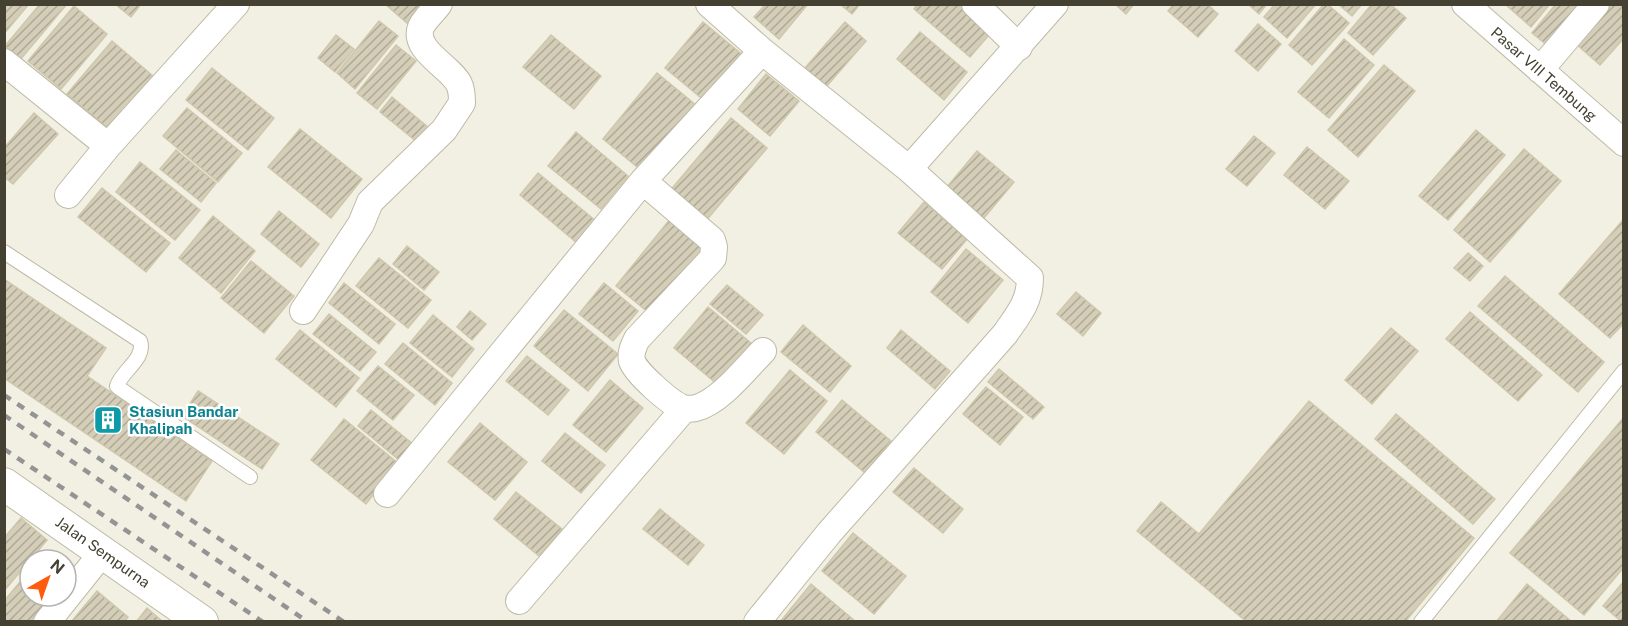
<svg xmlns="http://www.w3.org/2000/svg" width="1628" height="626" viewBox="0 0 1628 626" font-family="'Public Sans',sans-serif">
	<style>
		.building { fill: url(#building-hatch); stroke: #cfc7ac; stroke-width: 1.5 }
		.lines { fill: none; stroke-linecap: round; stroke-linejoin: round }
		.service-casing { stroke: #bebaa6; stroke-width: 16 }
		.minor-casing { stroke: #bebaa6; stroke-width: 28 }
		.tertiary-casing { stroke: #bebaa6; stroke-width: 34 }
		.service { stroke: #fff; stroke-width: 14 }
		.minor { stroke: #fff; stroke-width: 26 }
		.tertiary { stroke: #fff; stroke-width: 32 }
		.rail { stroke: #949494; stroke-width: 4.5; stroke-dasharray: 8 8; stroke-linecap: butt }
		.labels { text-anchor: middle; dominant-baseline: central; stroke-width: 5; stroke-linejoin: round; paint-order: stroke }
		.street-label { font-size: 15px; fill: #444133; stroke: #fff }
		.culture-label { font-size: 15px; font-weight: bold; fill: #0d838f; stroke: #fff; text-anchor: start }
	</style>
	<defs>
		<pattern id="building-hatch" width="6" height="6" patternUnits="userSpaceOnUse" patternTransform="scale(1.5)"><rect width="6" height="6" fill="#d4ceb9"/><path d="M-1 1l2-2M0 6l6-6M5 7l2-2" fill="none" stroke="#aea997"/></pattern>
	</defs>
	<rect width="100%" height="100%" fill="#f2f0e3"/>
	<path class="building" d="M4,4H29L4,34Z
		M40,4H67L20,60L5,46Z
		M115,4H141L131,17Z
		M385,4H424L408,24Z
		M766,4H808L779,39L754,17Z
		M840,4H860L852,14Z
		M918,4H968L995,28L970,57L914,9Z
		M1115,4H1134L1126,14Z
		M1174,4H1207L1218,14L1198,37L1168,11Z
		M1248,4H1267L1259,14Z
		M1275,4H1316L1287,38L1264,17Z
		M1324,4H1327L1349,23L1312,65L1289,45Z
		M1338,4H1362L1352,16Z
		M1372,4H1390L1406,18L1373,55L1348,33Z
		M1505,4H1550L1531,27Z
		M1556,4H1593L1553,50L1532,33Z
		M1609,4H1624V38L1600,65L1576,44Z
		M74,6L107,34L61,89L28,61Z
		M379,21L398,36L355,89L337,73Z
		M703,22L744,56L706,102L665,68Z
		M845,22L866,41L826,87L805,68Z
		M1258,24L1281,44L1258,71L1235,51Z
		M920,32L967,72L944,100L897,59Z
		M336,35L354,49L335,72L318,58Z
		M551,35L601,76L574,109L523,67Z
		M1344,39L1374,65L1329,118L1298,92Z
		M112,41L153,76L109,129L67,94Z
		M396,45L416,61L377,109L357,93Z
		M1384,65L1415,91L1358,157L1328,130Z
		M212,68L274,118L248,150L186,100Z
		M657,73L696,105L642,171L603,139Z
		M766,74L799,101L770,136L738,109Z
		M392,97L434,132L422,146L380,112Z
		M187,108L242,153L218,182L163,136Z
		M34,113L58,134L13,184L4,177V148Z
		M731,118L767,148L705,222L669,192Z
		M300,129L362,179L331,218L268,167Z
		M1476,130L1505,155L1448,220L1419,196Z
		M576,132L628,176L601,209L548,166Z
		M1254,136L1275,153L1247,186L1226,169Z
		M1307,147L1349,181L1325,209L1284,175Z
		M1524,149L1561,181L1490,262L1454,230Z
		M176,150L216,183L201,202L160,169Z
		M977,151L1014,182L979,224L942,193Z
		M140,162L200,210L175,240L116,192Z
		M538,173L596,221L578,244L520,195Z
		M102,188L170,243L146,272L78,217Z
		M924,202L967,239L942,269L898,233Z
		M279,211L319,244L301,267L261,234Z
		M213,216L255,251L221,293L179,258Z
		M671,218L709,248L654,317L616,286Z
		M1622,221L1624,223V323L1610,338L1559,294Z
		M407,246L439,272L424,290L393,264Z
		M966,249L1003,280L968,323L931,292Z
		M1468,253L1483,266L1470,281L1454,268Z
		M379,258L431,300L408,328L356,286Z
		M251,261L294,296L264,333L221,298Z
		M1505,276L1604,362L1578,392L1478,306Z
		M4,279L106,348L87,376L212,461L186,501L4,378Z
		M344,283L395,324L379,344L329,303Z
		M604,283L638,311L613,341L579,314Z
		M727,285L763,315L746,334L710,304Z
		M1076,292L1101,313L1083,336L1057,314Z
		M708,307L751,343L717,384L674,348Z
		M564,310L618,354L588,391L534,346Z
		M470,311L486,324L472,340L457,327Z
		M1470,312L1542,375L1518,401L1446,339Z
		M329,314L376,352L360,371L313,334Z
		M433,315L474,349L452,377L410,343Z
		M803,325L851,366L830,392L781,352Z
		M1391,328L1418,351L1372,404L1345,380Z
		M300,330L359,378L336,407L276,359Z
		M901,330L950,371L935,389L887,348Z
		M403,343L452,383L435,405L385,364Z
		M527,356L569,390L548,415L506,381Z
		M378,366L414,395L393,420L357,391Z
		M999,369L1044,407L1033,419L988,382Z
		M790,370L827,401L784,454L746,423Z
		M610,380L643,408L606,452L573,425Z
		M986,387L1023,417L1000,445L963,414Z
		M198,391L279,444L262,469L182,416Z
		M842,400L891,441L865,473L816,432Z
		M1309,401L1474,538L1405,622H1247L1137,531L1161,502L1199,534Z
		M371,410L413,444L399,460L358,426Z
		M1396,414L1495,499L1473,524L1375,439Z
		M1624,417V567L1584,615L1510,553Z
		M344,419L398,463L366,504L311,460Z
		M480,423L527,462L495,500L448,462Z
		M565,433L605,465L581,493L542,461Z
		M914,468L963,509L943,533L893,492Z
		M516,492L562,529L539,556L494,519Z
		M660,509L704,545L688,565L643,529Z
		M21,518L47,540L4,591V538Z
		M853,533L906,576L874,614L822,571Z
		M30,570V596H51L30,622H4V601Z
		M1624,581V622H1622L1603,606Z
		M811,584L855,621L854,622H780Z
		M1527,584L1572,622H1496Z
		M97,591L128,617L124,622H71Z
		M147,608L163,622H136Z"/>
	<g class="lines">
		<g class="service-casing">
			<path id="service" d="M4,252L140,341C146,359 122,370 117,386L119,388L250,477
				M1421,622L1624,371"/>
		</g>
		<g class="minor-casing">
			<path id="minor" d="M709,4L762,51L909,169L1030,278C1030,302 1018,315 1005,334L829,533L757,622
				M975,4L1019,47
				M1465,4L1624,143
				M4,62L108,146
				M1540,70L1596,4
				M909,169L1055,4
				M643,181L712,240L714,247L713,258L637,339C634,345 630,353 632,361C636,373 671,404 683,408C686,409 693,409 696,408C720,402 746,368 763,351
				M68,195L108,146L236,4
				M303,311L361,224L370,202L444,130L462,103C462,98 462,90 459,84C451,67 412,50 421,27C424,20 434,11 439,4
				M387,494L643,181L762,51
				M519,601L684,409
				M47,622L103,552"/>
		</g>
		<g class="tertiary-casing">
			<path id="tertiary" d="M4,484L202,622"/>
		</g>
		<use href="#service" class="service"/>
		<use href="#minor" class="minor"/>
		<use href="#tertiary" class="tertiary"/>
		<path class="rail" d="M4,395L344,622
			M4,415L308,622
			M4,449L263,622"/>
	</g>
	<defs>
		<g id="building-square" transform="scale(1.5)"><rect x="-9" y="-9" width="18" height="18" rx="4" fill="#0f9aa8" stroke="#fff"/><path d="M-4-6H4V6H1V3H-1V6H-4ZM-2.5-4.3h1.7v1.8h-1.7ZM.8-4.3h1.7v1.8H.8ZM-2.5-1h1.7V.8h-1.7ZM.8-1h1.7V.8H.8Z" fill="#fff"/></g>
	</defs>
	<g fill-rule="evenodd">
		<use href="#building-square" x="108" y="420"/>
	</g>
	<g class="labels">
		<g class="street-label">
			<text transform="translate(1544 74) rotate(41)">Pasar VIII Tembung</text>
			<text transform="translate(103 552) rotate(35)">Jalan Sempurna</text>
		</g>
		<g class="culture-label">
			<text x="129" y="411">Stasiun Bandar<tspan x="129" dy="17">Khalipah</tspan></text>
		</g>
	</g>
	<rect width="1628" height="626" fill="none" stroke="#444133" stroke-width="12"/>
	<g transform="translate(48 578) rotate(40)"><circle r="28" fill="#ffffff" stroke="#b4b3ad" stroke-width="1.5"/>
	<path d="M0-4.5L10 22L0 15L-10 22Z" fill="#ff5c0e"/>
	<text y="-9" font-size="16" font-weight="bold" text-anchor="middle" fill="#444133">N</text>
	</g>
</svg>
